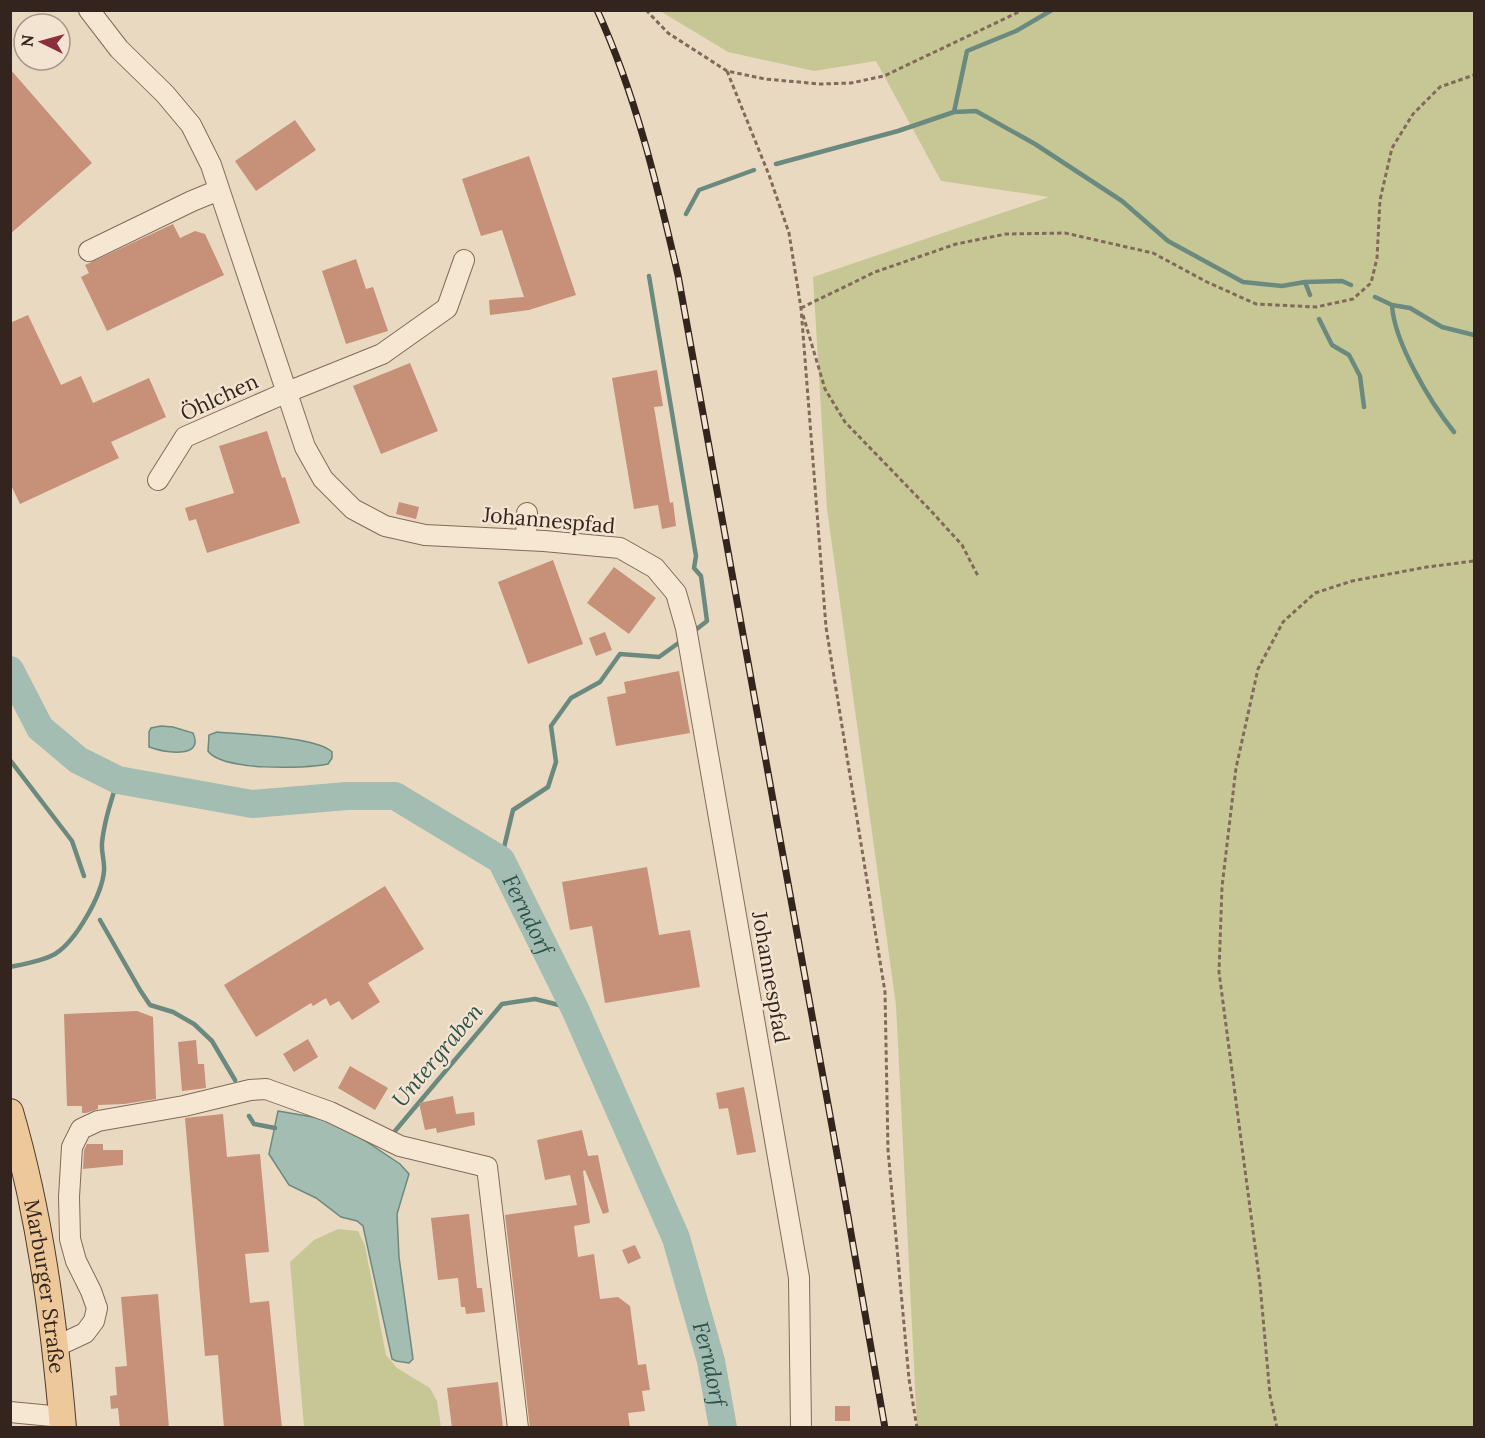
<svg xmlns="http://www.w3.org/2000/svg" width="1485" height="1438" viewBox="0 0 1485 1438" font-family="Lora,serif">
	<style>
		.green { fill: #c7c796 }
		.water { fill: #a3bdb2; stroke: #6b8a7f; stroke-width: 1.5 }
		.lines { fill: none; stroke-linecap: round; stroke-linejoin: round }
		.stream { stroke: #6b8a7f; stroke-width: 4.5 }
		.river { stroke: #a3bdb2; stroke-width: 28 }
		.building { fill: #c69079 }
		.minor-casing { stroke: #826a5a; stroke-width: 22 }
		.major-casing { stroke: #503a2e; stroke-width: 28 }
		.path { stroke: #826a5a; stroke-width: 3; stroke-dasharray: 4.5 3; stroke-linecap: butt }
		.minor { stroke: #f6e7d3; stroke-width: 20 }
		.major { stroke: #ecc89b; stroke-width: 26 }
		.rail-casing { stroke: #33251d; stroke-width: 7 }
		.rail { stroke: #f2e4d0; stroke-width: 4.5; stroke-dasharray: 14; stroke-linecap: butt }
		.labels { text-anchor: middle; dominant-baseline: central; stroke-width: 5; stroke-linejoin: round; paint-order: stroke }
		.street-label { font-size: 21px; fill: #33251d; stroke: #f2e4d0 }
		.water-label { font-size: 22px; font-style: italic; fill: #2d524b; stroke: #f2e4d0 }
	</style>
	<rect width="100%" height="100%" fill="#ead9c1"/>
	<path class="green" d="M660,11H1474V1427H917L896,1005L827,509L813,277L1049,197L941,181L876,61L814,71L728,52Z
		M338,1229L358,1231L365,1246L386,1355L397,1368L430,1388L437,1401L441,1427H304L290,1262L314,1240Z"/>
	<path class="water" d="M161,726L173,727L193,733C205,760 163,752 149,747V732L151,728Z
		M217,732C240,734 318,737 332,752V758L328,764C304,769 222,771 208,751L209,735Z
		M278,1111L313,1117L343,1126L400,1164L409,1174L397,1214L399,1257L413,1359L409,1363L396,1361L392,1359L363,1226L357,1221L341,1217L316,1198L289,1185L269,1154Z"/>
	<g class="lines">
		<path class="stream" d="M954,112L976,111L1035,144L1122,201L1168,241L1243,282L1282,286L1305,282L1342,281L1351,285
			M776,164L898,131L954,112L967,51L1016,31L1052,10
			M686,214L699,190L754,170
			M649,276L696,556L694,568L701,576L707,621L693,632
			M1305,282L1310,295
			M1375,297L1392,305L1410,308L1442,327L1474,335
			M1392,305C1394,342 1430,402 1454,432
			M1319,319L1332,345L1349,355L1360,376L1364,407
			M10,760L72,841L84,876
			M501,860L513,810L548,787L556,762L551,726L571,698L600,682L620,654L659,657L684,639
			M100,920L140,990L150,1005L173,1012L194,1024L212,1041L235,1080
			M10,967C25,964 43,961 55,954C76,941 102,895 104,871C105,862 101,852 102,843C104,822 111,800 118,780
			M249,1116L254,1124L275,1128
			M395,1131L502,1004L535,999L575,1009"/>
		<path class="river" id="s1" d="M10,670L40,728L78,760L118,780L252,804L347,796H395L501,860L575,1009L676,1238L711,1361L723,1428"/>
	</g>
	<path class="building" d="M10,69L92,163L10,234Z
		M295,120L316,150L256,191L235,161Z
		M529,156L576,295L529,310L490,315L489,300L524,297L502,230L481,236L462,179Z
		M173,224L180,238L195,231L205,234L224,275L107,331L81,277L89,273L85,265Z
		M356,259L366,289L373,287L388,331L346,344L322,271Z
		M28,315L61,385L81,376L93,403L149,378L166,417L111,442L119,458L20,504L10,483V323Z
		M410,363L438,431L381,454L353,386Z
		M657,370L663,406L654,407L670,503L673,502L676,526L662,529L658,505L634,509L612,378Z
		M267,431L282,478L285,477L300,523L207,553L196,519L189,521L185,508L234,493L219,446Z
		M399,502L419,507L416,519L396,514Z
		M553,560L583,644L528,664L498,582Z
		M614,567L656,598L629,634L587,603Z
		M605,632L612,650L596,656L589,638Z
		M679,671L690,733L616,746L607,697L626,693L624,682Z
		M647,867L659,935L690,930L700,987L605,1003L592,926L570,930L562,882Z
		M385,886L424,949L368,983L380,1002L352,1020L339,1001L330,1006L326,998L313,1006L311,1003L256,1037L224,985Z
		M137,1011L153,1017L156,1099L124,1104L98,1105V1109L86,1113H82V1106H67L64,1014Z
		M308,1039L318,1057L294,1072L283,1054Z
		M196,1040L198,1064H204L206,1088L182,1091L178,1042Z
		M350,1066L388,1088L375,1110L338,1088Z
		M744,1087L756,1152L737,1155L728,1108L719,1109L716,1093Z
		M453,1096L456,1114L474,1112L475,1125L437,1133L436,1128L425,1130L419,1103Z
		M223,1114L227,1157L260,1154L269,1252L245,1254L250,1303L269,1301L282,1428H224L218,1355L205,1356L185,1118Z
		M582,1130L588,1156L598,1155L609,1212L603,1214L585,1170L583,1171L590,1223L574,1226L578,1257L594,1254L600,1299L618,1297L630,1306L638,1365L646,1364L650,1390L642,1391L645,1411L628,1413L630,1428H530L505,1215L577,1205L570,1175L545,1180L537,1140Z
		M87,1144H103V1150H123V1165L83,1169L84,1150Z
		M469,1214L477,1288H482L485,1312L466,1314L465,1307H461L458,1278L438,1280L431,1218Z
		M635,1245L641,1258L628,1264L622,1250Z
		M158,1294L169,1428H120L118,1408L111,1409L110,1396L117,1395L115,1367L127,1366L121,1297Z
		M498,1382L503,1428H452L447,1388Z
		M835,1406H850V1421H835Z"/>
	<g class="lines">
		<g class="minor-casing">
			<path id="minor" d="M89,10L119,49L165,94L191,125L211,165L305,447L323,479L353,509L385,526L425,535L544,541L620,548L655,568L676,593L686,628L799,1278L801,1428
				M89,251L192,201L219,190
				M158,480L185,437L285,393L382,354L447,308L464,260
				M526,540L527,513
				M55,1347L85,1333L94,1321L97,1308L91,1291L76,1261L70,1239L69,1197L72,1147L81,1129L98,1121L184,1106L250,1090L266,1089L330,1112L400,1146L487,1167L518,1428
				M10,1412L62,1417"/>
		</g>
		<g class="major-casing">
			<g id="major">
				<path id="s2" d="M10,1112C40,1215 54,1321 63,1428"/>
			</g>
		</g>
		<path class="path" d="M646,10L668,33L727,71L765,79L820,84L851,83L884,76L1023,10
			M727,71L769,175L789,233L801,308L826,627L885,992L888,1150L909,1379L917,1428
			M801,308L875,272L956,244L1006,234L1065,233L1153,253L1207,282L1256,304L1316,307L1353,299L1371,283L1377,258L1380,200L1392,148L1413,114L1440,87L1474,75
			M803,315L825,389L845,422L932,512L962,545L978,576
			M1277,1428L1270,1395L1260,1284L1219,972L1222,887L1236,768L1258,669L1283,622L1315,593L1352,581L1427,567L1474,561"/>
		<use href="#minor" class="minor"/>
		<use href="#major" class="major"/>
		<g class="rail-casing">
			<path id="rail" d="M597,10C636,95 657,185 678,275L841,1176L885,1428"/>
		</g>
		<use href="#rail" class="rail"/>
	</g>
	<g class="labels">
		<g class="street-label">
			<text transform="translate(219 397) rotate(-25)">Öhlchen</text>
			<text transform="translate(549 520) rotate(5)">Johannespfad</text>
			<text transform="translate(771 977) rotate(80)">Johannespfad</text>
			<text stroke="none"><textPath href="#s2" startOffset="178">Marburger Straße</textPath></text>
		</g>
		<g class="water-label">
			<text stroke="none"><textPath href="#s1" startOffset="624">Ferndorf</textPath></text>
			<text transform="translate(437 1055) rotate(-50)">Untergraben</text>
			<text stroke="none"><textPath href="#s1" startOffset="1110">Ferndorf</textPath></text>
		</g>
	</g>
	<rect width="1485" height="1438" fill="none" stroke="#33251d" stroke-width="24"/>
	<g transform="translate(42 42) rotate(275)"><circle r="28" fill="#f2e4d0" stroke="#a69888" stroke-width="1.5"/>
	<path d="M0-4.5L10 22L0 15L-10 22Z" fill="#8d2e3b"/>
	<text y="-9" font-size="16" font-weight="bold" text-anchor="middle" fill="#33251d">N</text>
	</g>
</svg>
